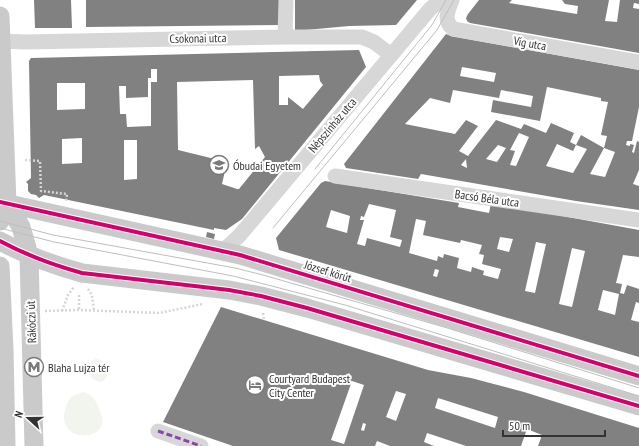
<svg xmlns="http://www.w3.org/2000/svg" width="639" height="446" viewBox="0 0 639 446" font-family="'PT Sans Narrow',sans-serif">
	<style>
		.green { fill: #f1f5ed }
		.building { fill: #818181; fill-rule: evenodd }
		.lines { fill: none; stroke-linecap: round; stroke-linejoin: round }
		.path { stroke: #d6d6d6; stroke-width: 2.5; stroke-dasharray: 2 2; stroke-linecap: butt }
		.minor { stroke: #d7d7d7; stroke-width: 15 }
		.major { stroke: #cacaca; stroke-width: 19 }
		.tram { stroke: #bebebe; stroke-width: 1 }
		.quiet { stroke: #8e44ad; stroke-width: 3; stroke-dasharray: 6 3; stroke-linecap: butt }
		.cycleway-casing { stroke: #fff; stroke-width: 6 }
		.cycleway { stroke: #d6006c; stroke-width: 4 }
		.labels { text-anchor: middle; dominant-baseline: central; stroke-width: 4; stroke-linejoin: round; paint-order: stroke }
		.street-label { font-size: 12px; fill: #333; stroke: #fff }
		.poi-label { font-size: 12px; fill: #333; stroke: #fff; text-anchor: start }
	</style>
	<rect width="100%" height="100%" fill="#fff"/>
	<path class="green" d="M95,359C108,360 112,374 102,382C91,382 87,373 90,363Z
		M83,392C92,394 96,400 99,409C119,446 41,446 71,397Z"/>
	<path class="building" d="M34,0H71L72,28H35Z
		M86,0H281V25L86,27Z
		M295,0H417L396,25L349,26L295,31Z
		M479,0H512L509,3L577,14L578,6L565,4L562,0H609L605,21L617,22L620,0H639V4L634,3L633,8L639,9V53L470,23L467,21L466,18L468,14Z
		M446,34L451,36L639,70V107L632,141H627L626,145L630,146V144L634,145L632,152L634,153L637,141L639,142V170L633,184L639,186V210L576,201L421,174L418,179L346,168L344,164ZM462,67L496,73L494,82L460,76ZM547,87L601,98V101L608,102L601,135L607,136L604,148L615,152L605,177L590,174L604,148L581,135L576,145L587,149L573,173L546,166L557,144L573,151L576,145L570,142L574,133L551,123L546,133L524,124L521,129L496,120L468,156L459,151L478,126L466,120L455,134L405,124L430,98L450,103L453,90L499,98L501,90L533,96L531,107L493,100L491,112L540,121ZM519,133L529,137L516,166L510,165L515,151L510,150ZM498,145L506,148L497,162L486,159ZM466,159L467,168L461,165Z
		M359,50L366,67L242,219L226,230L214,228V230L44,195L39,198L36,195L31,194L28,191V184L26,182L31,178L29,61L31,58ZM151,69H157V82H151V126L127,127L126,114H120L119,86H126V98L148,97V78H151ZM319,75L320,81L323,85L303,109L288,97V105H279V76ZM253,80L255,149L259,146L265,157L239,189H237L222,184L227,162L178,150L177,82ZM57,83H85V109L57,110ZM82,138V163L62,164V139ZM124,140H137V179L124,180Z
		M325,181L459,203L458,207L489,213L491,203L639,230V257L623,255L616,283L622,284L620,293L624,294L627,285L639,289V303L636,302L631,320L639,322V357L279,250L276,238L321,183ZM369,204L396,210L390,237L402,240L400,247L367,238L365,246L357,244L364,220H360L361,216L364,217ZM331,210L350,216L347,233L326,227ZM416,219L426,221L423,235L460,243L461,240L482,245L479,254L484,255L482,264L501,269L498,279L483,275L484,271L472,267L471,272L457,268L459,258L444,254L443,258L438,256L437,261L409,253ZM500,237L513,239L509,252L497,249ZM536,242L546,244L535,293L525,291ZM572,248L585,251L572,307L559,304ZM435,269L439,270L437,277L433,276ZM603,290L619,294L615,315L598,310Z
		M207,232L215,234L214,239L206,237Z
		M221,307L428,370L471,378L524,392L639,428V446H538L542,435L527,429L521,446H466L427,433L424,442L434,446H390L377,441L375,446H233L163,422ZM352,381L364,385L344,444L331,440ZM396,391L406,394L396,421L386,417ZM438,398L498,417L495,428L435,408ZM363,423L366,424L364,431L361,430Z"/>
	<g class="lines">
		<path class="path" d="M25,160L40,161L41,191L67,194L66,202
			M88,289L92,295L94,311
			M79,295V310
			M45,311L79,310L159,313L203,304
			M62,311L68,295L74,287
			M263,313L264,320"/>
		<path class="minor" d="M452,0C448,11 443,20 453,29L639,62
			M285,37L286,0
			M0,41L25,42L285,37H362L374,42L391,55
			M335,176L639,220
			M224,250L240,235L430,9L441,0
			M158,431L201,446"/>
		<path class="major" d="M0,16L7,203L0,221
			M0,202L240,255L639,376
			M7,203L21,227L29,255L34,446
			M0,241C26,255 53,265 82,273L229,290L261,296L307,308L639,406
			M0,266L4,349L6,446"/>
		<path class="tram" d="M315,169L432,25L446,0
			M0,221L53,235L235,268L263,275L444,327L639,388
			M0,228L54,242L233,276L345,305L639,396
			M273,228L437,30L454,0"/>
		<path class="quiet" d="M158,431L201,446"/>
		<g class="cycleway-casing">
			<path id="cycleway" d="M0,202L240,255L639,376
				M0,241C26,255 53,265 82,273L229,290L261,296L307,308L639,406"/>
		</g>
		<use href="#cycleway" class="cycleway"/>
	</g>
	<defs>
		<g id="university-ring" transform="scale(1)"><circle r="9.5" fill="#fff" stroke="#7a7a7a" stroke-width="1.5"/><path d="M0-5L7-2L0 1L-7-2ZM-4 1L0 2.5L4 1V4Q0 6-4 4Z" fill="#7a7a7a"/></g>
		<g id="metro-ring" transform="scale(1)"><circle r="9.5" fill="#fff" stroke="#7a7a7a" stroke-width="1.5"/><path d="M-5.5 5V-5H-3L0 0L3-5H5.5V5H3V-.5L0 4L-3-.5V5Z" fill="#7a7a7a"/></g>
		<g id="hotel-ring" transform="scale(1)"><circle r="9.5" fill="#fff" stroke="#7a7a7a" stroke-width="1.5"/><path d="M-6-4.5h1.5V1H6V5H4.5V3h-9V5H-6ZM-4 0a1.8 1.8 0 1 1 3.6 0ZM.5 0V-2.5h3Q6-2.5 6 0Z" fill="#7a7a7a"/></g>
	</defs>
	<g fill-rule="evenodd">
		<use href="#university-ring" x="219" y="165"/>
		<use href="#metro-ring" x="34" y="367"/>
		<use href="#hotel-ring" x="255" y="385"/>
	</g>
	<g class="labels">
		<g class="street-label">
			<text transform="translate(198 38) rotate(-1)">Csokonai utca</text>
			<text transform="translate(530 43) rotate(10)">Víg utca</text>
			<text transform="translate(332 125) rotate(-50)">Népszínház utca</text>
			<text transform="translate(487 198) rotate(8)">Bacsó Béla utca</text>
			<text transform="translate(328 271) rotate(17)">József körút</text>
			<text transform="translate(31 322) rotate(-92)">Rákóczi út</text>
		</g>
		<g class="poi-label">
			<text x="233" y="165">Óbudai Egyetem</text>
			<text x="48" y="367">Blaha Lujza tér</text>
			<text x="269" y="378">Courtyard Budapest<tspan x="269" dy="14">City Center</tspan></text>
		</g>
	</g>
	<g transform="translate(28 418) rotate(291)" stroke="#ffffff" stroke-width="3" paint-order="stroke">
	<path d="M0-3L7 15L0 10L-7 15Z" fill="#333333"/>
	<text y="-6" font-size="11" font-weight="bold" text-anchor="middle" fill="#333333">N</text>
	</g>
	<path d="M503 430v6h102v-6" fill="none" stroke="#333333" stroke-width="2"/>
	<text x="509" y="430" font-size="12" fill="#333333" stroke="#ffffff" stroke-width="3" paint-order="stroke">50 m</text>
</svg>
